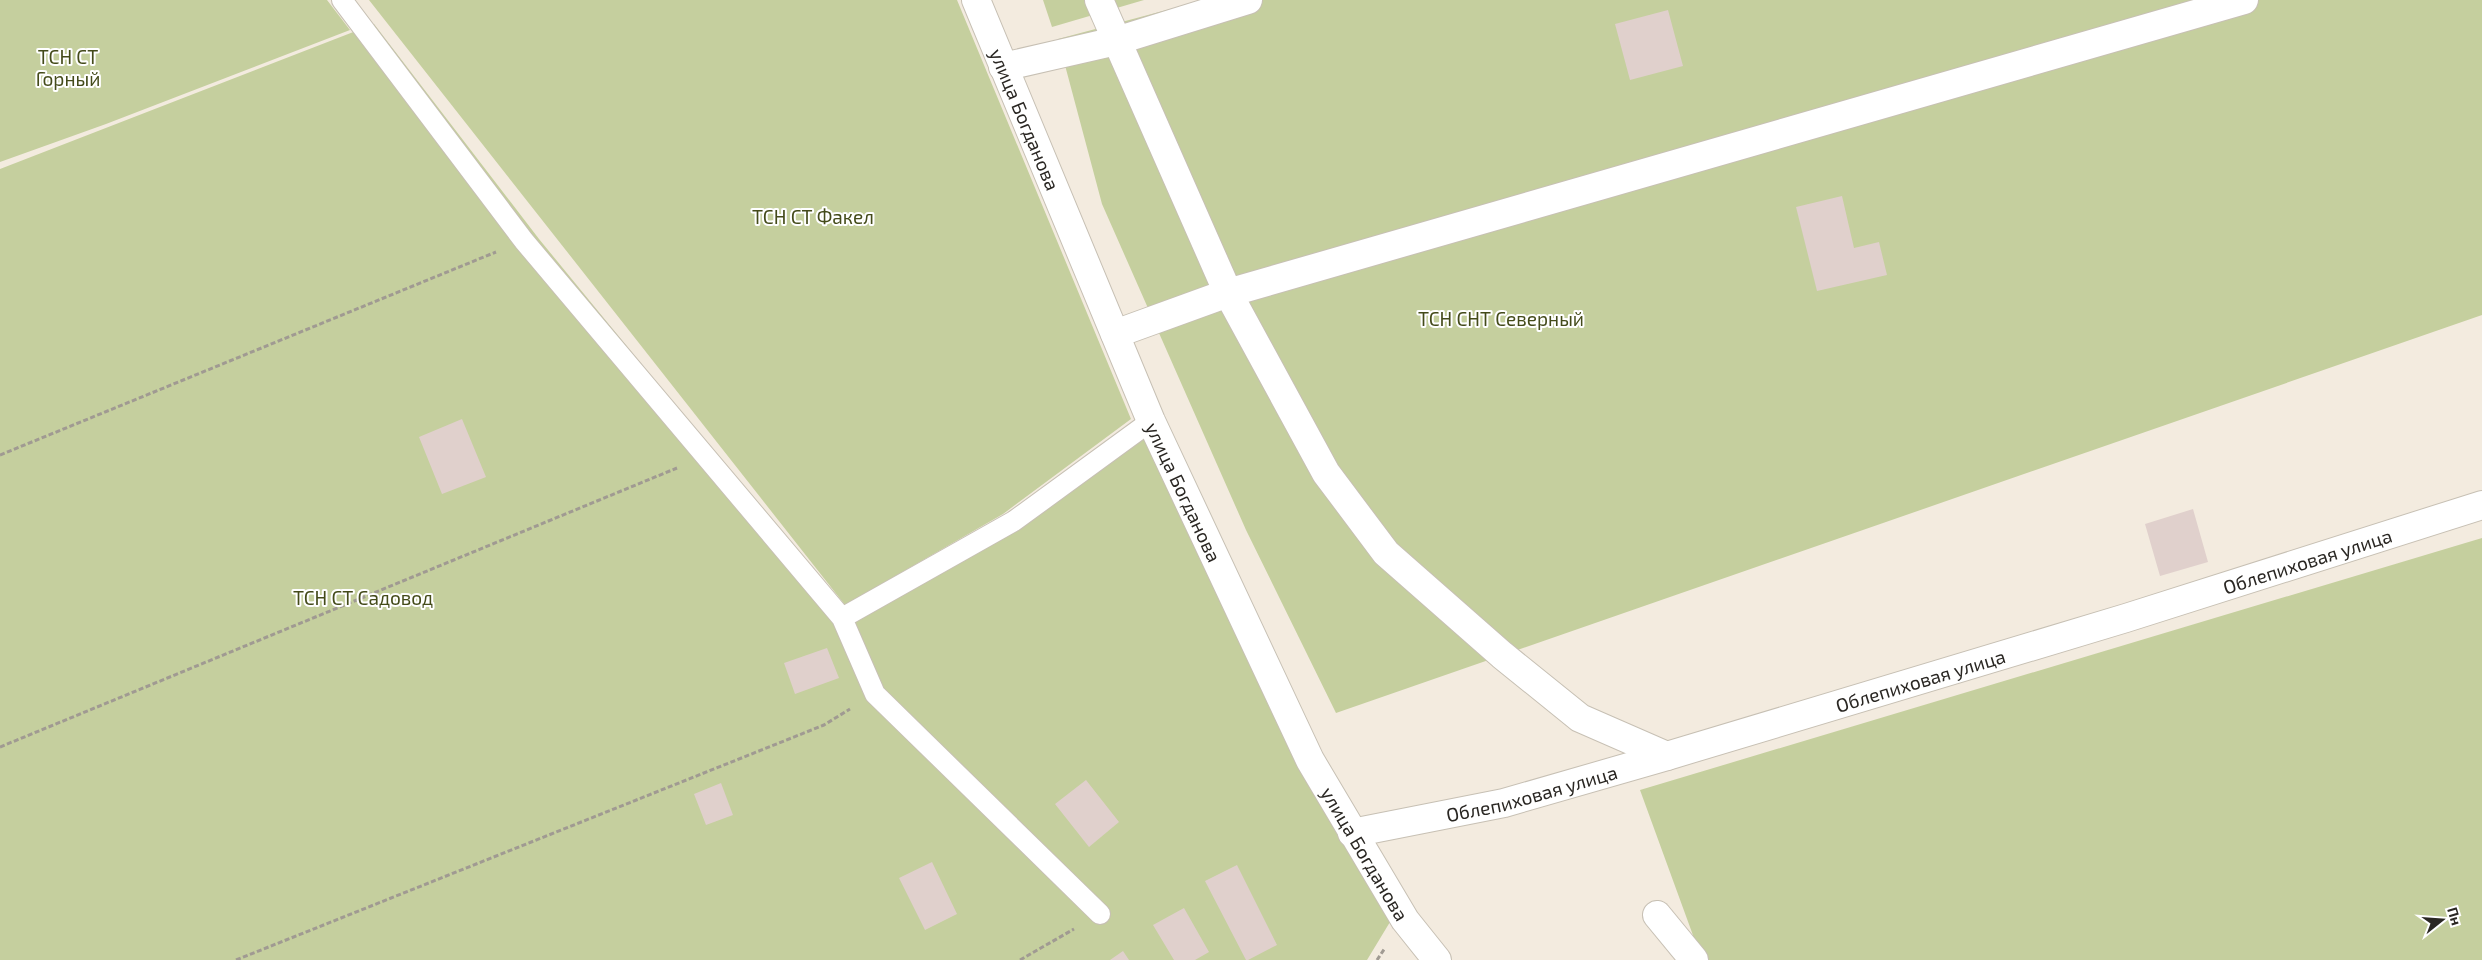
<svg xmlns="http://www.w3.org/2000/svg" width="2482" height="960" viewBox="0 0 2482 960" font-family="'Exo 2',sans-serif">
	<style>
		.green { fill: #c5cf9e }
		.building { fill: #e0d0cc }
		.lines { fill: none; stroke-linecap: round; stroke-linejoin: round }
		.service-casing { stroke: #c7c0b4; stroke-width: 22 }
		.minor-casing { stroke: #c7c0b4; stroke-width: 30 }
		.primary-casing { stroke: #c7c0b4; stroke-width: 30 }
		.path { stroke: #a09a92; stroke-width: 3; stroke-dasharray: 5 2.5; stroke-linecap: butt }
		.service { stroke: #fff; stroke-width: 20 }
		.minor { stroke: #fff; stroke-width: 28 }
		.primary { stroke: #fff; stroke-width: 28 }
		.labels { text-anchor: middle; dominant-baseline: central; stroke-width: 4; stroke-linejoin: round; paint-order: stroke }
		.park-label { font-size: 19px; fill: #444b1a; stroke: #fff }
		.street-label { font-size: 19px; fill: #2a2723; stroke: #fff }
	</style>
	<rect width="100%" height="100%" fill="#f3ebdf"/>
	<path class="green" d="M0,0H327L350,30L106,124L0,162Z
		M369,0H957L1131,419L1003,514L845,605Z
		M1043,0H1144L1052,27Z
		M1204,0H2482V315L1336,713L1246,530L1102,204L1058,39Z
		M374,24L539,239L797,554L857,620L1145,436L1390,922L1367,960H0V169Z
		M2482,538V960H1702L1640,790Z"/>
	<path class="building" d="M1668,10L1683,66L1630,80L1615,24Z
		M1842,196L1854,248L1879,242L1887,275L1817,291L1796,207Z
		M462,419L486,477L442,494L419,437Z
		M2193,509L2208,562L2160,576L2145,524Z
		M827,648L839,678L795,694L784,663Z
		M1086,780L1119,822L1089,847L1055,804Z
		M721,783L733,815L706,825L694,794Z
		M932,862L957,914L925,930L899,878Z
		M1237,865L1277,945L1248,960H1246L1205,881Z
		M1184,908L1209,952L1195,960H1174L1153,925Z
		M1123,951L1129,960H1110Z"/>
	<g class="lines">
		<g class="service-casing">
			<path id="service" d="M342,0L524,241L842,618L875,694L1100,914
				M842,618L1014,521L1151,421"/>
		</g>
		<g class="minor-casing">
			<g id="minor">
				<path d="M1099,0L1228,293L1326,473L1386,553L1502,655L1580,718L1667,756"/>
				<path d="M1003,67L1116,41L1248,0"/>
				<path d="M1115,334L1228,293L2244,0"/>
				<path id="s1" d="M1352,833L1504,803L1667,756L2126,618L2482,505"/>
				<path d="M1657,915L1694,960"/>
			</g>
		</g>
		<g class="primary-casing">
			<g id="primary">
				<path id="s2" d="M976,0L1151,421L1310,760L1405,920L1437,960"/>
			</g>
		</g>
		<path class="path" d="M0,455L496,252
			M0,747L677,468
			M236,960L824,725L850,709
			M1020,960L1074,929
			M1377,960L1385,948"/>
		<use href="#service" class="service"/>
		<use href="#minor" class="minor"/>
		<use href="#primary" class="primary"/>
	</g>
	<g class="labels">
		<g class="park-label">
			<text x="68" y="56">ТСН СТ<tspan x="68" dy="22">Горный</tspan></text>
			<text x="813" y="216">ТСН СТ Факел</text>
			<text x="1501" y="318">ТСН СНТ Северный</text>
			<text x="363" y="597">ТСН СТ Садовод</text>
		</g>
		<g class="street-label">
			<text stroke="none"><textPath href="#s2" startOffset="129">улица Богданова</textPath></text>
			<text stroke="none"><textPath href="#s2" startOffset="534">улица Богданова</textPath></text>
			<text stroke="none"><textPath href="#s1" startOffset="994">Облепиховая улица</textPath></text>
			<text stroke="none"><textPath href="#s1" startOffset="589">Облепиховая улица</textPath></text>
			<text stroke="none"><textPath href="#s1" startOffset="184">Облепиховая улица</textPath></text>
			<text stroke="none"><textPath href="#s2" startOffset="939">улица Богданова</textPath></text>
		</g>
	</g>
	<g transform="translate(2442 920) rotate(73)" stroke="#ffffff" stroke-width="4" paint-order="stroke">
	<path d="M0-4L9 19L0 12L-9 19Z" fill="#2a2723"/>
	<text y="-8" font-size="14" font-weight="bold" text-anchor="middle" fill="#2a2723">Пн</text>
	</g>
</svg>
